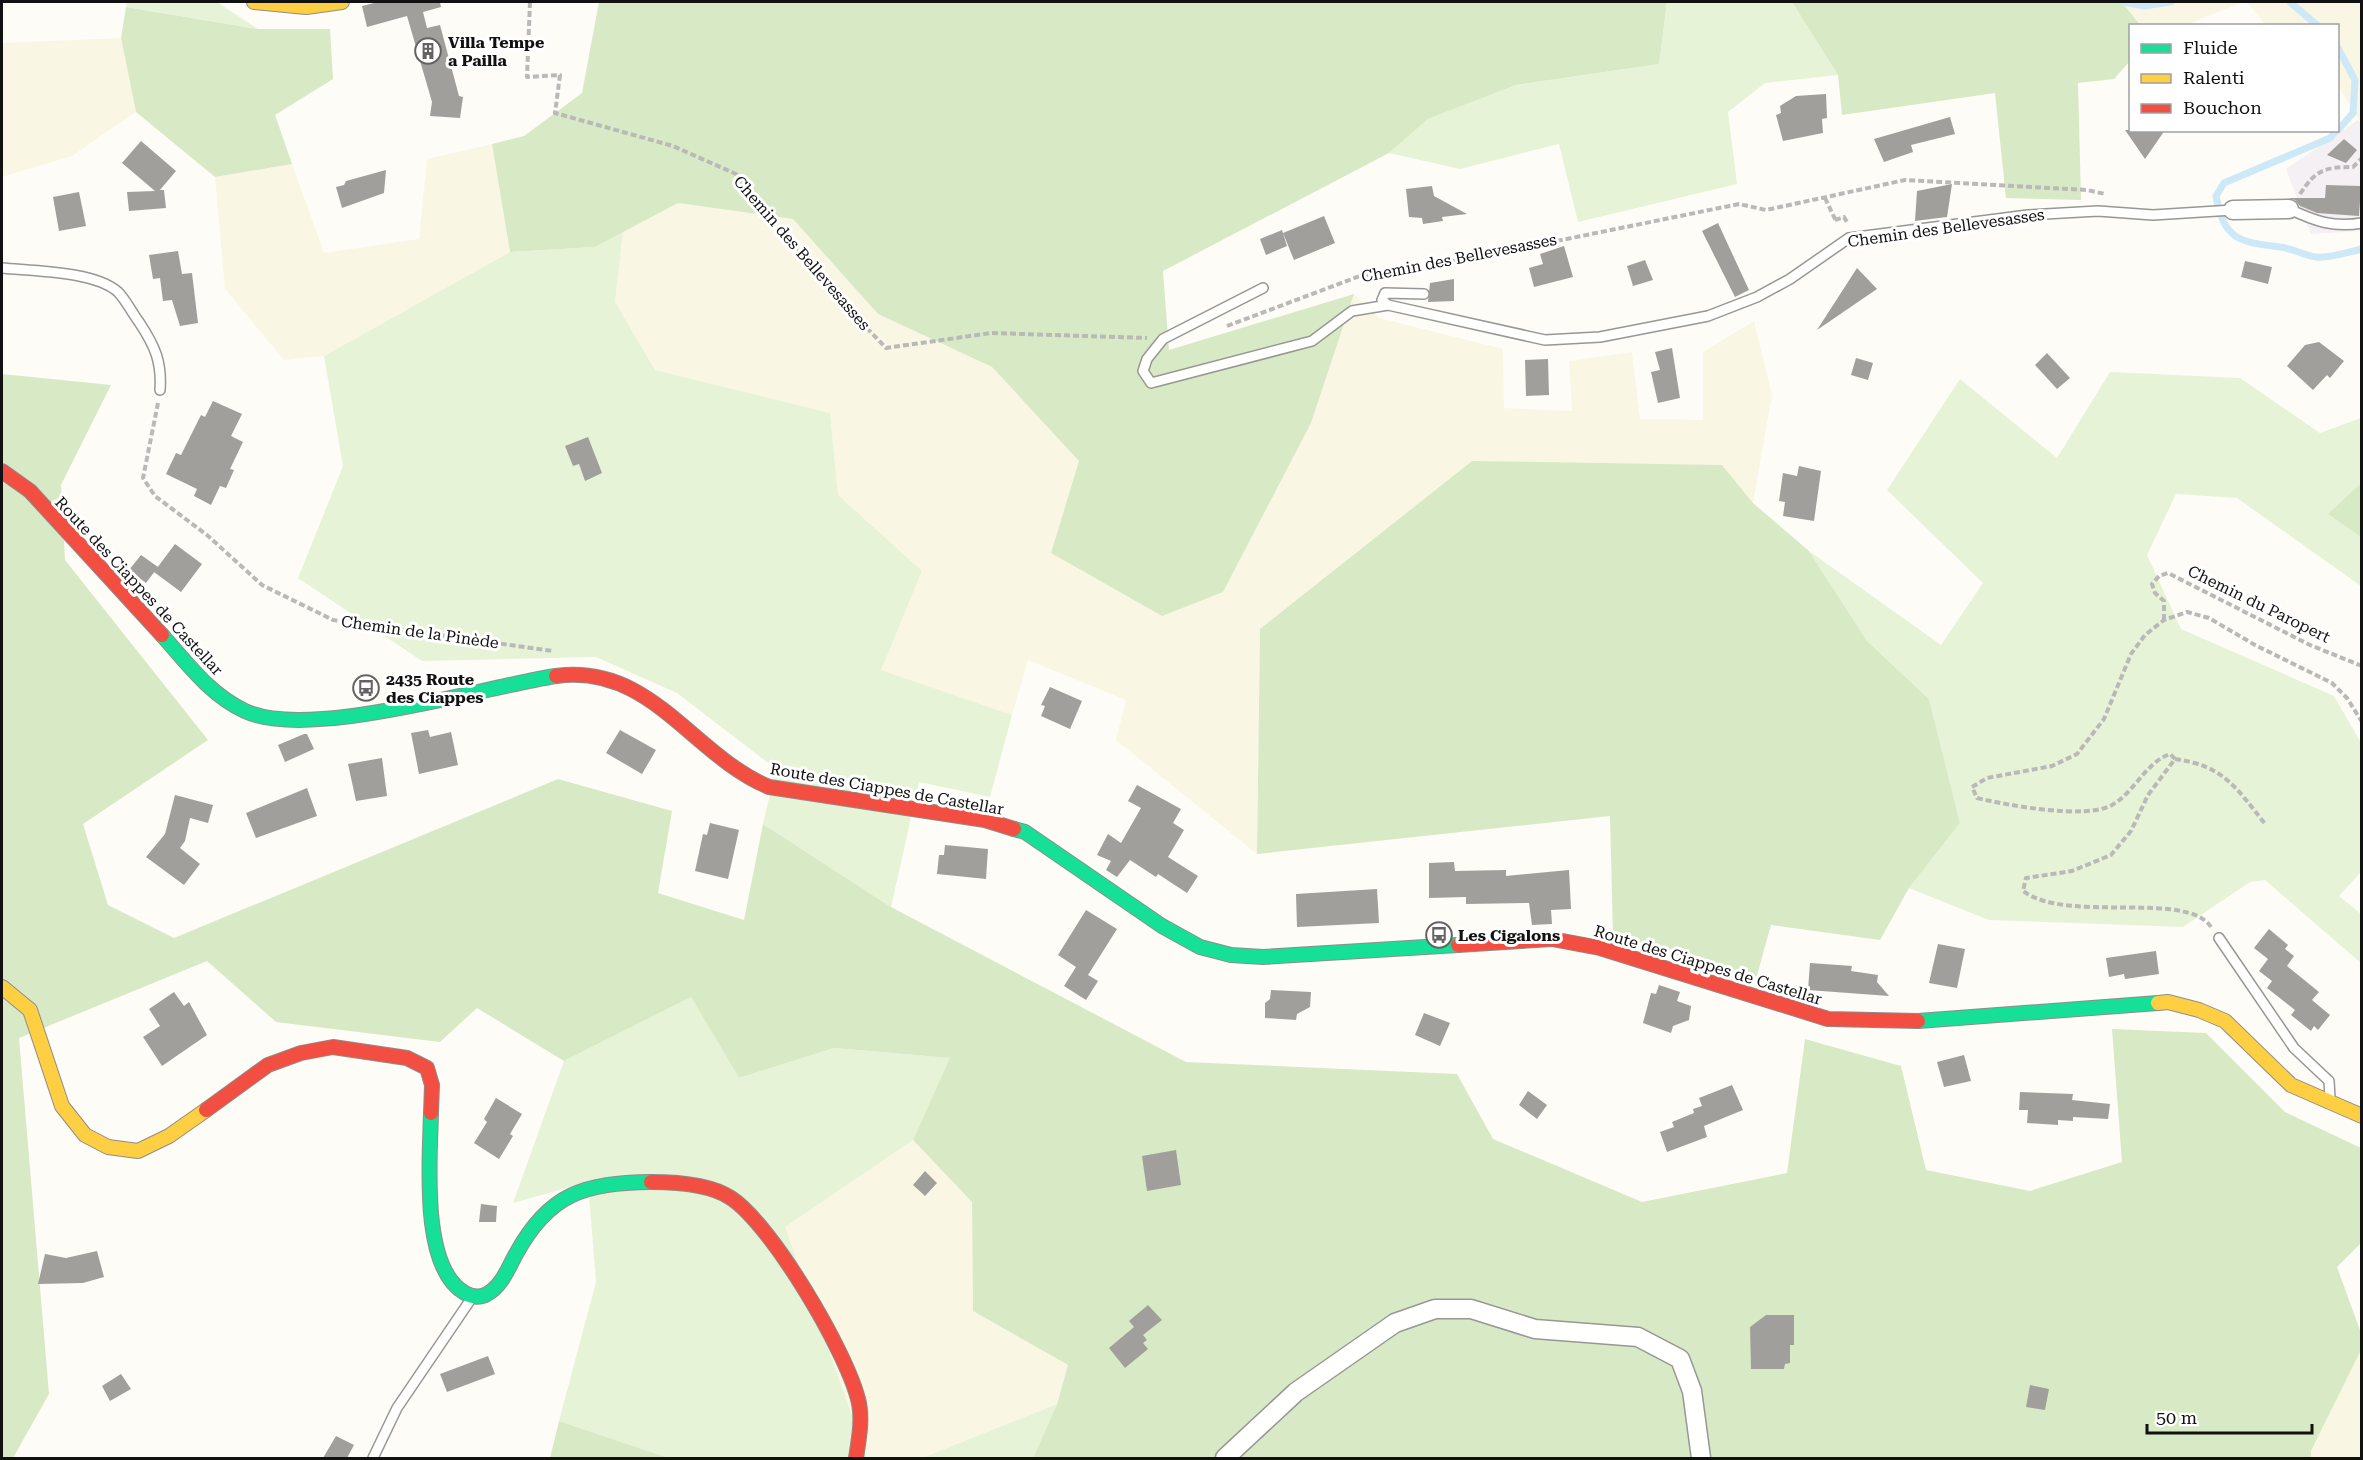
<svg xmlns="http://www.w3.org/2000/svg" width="2363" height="1460" viewBox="0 0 2363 1460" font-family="'Roboto Serif',serif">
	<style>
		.industrial { fill: #f5f0f3 }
		.farmland { fill: #f9f7e4 }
		.green { fill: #e7f3d7 }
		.forest { fill: #d8eac5 }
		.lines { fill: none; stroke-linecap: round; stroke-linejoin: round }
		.stream { stroke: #cde8f7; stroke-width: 7 }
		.building { fill: #a19f9c }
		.lane-casing { stroke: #979795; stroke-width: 12 }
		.street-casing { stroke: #979795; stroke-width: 21 }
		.fast-casing { stroke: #8e8d8b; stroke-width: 16 }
		.slow-casing { stroke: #8e8d8b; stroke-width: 16 }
		.jam-casing { stroke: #8e8d8b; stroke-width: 16 }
		.path { stroke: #b9b9b8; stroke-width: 4; stroke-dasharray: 6 3; stroke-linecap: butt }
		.lane { stroke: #fffffe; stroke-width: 9 }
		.street { stroke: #fffffe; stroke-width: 18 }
		.fast { stroke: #16e098; stroke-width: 14 }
		.slow { stroke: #ffcf43; stroke-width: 14 }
		.jam { stroke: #f24e42; stroke-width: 14 }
		.labels { text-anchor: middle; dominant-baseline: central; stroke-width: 6; stroke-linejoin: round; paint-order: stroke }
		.poi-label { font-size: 16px; font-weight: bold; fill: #111; stroke: #fff; text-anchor: start }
		.street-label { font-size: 16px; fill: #111; stroke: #fff }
	</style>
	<rect width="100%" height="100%" fill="#fdfcf7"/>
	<path class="industrial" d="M2358,120L2361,123V231L2311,234L2286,169Z"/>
	<path class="farmland" d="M2122,2H2243L2183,26L2140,25Z
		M2247,2H2361V123L2338,86V26L2265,25Z
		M121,38L136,112L72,156L2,177V43Z
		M492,144L510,252L324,356L284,360L225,289L215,177L292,164L324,253L419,239L427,159Z
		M678,203L793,219L878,314L992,367L1080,461L1051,553L1311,423L1354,294L1379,318L1503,349L1504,408L1572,411L1569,361L1632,352L1640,419L1703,420V352L1754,321L1772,395L1753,503L1722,465L1260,629L1257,854L1116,740L1126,700L1028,660L1012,715L880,670L922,571L838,495L830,413L655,370L615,302L623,232Z
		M913,1140L972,1202L973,1311L1068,1365L1057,1404L922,1458H867L784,1227Z
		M2361,1350V1458H2311V1451Z"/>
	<path class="green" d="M127,2H217L258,29L126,7Z
		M1667,2H1792L1838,75L1765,83L1728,112L1737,184L1578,222L1559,144L1460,169L1389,153L1428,119L1516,85L1659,64Z
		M623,232L615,302L655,370L830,413L838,495L922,571L881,670L1012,715L990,797L919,782L891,907L763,824L776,769L677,693L596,657L422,661L298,578L343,466L324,356L510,252L595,247Z
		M2110,372L2240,378L2320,433L2361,418V483L2329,514L2361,537V586L2237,498L2176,494L2147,555L2181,629L2334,696L2361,743V872L2339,896L2361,914V963L2265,880L2250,882L2183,927L1989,920L1909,888L1960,823L1929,699L1867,641L1809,551L1941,645L1983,583L1887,490L1960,379L2057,458Z
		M691,997L739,1078L834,1048L951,1058L913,1140L785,1227L867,1458H669L559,1421L596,1282L588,1182L513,1203L564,1061Z
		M1057,1404L1033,1458H922Z"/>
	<path class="forest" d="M599,2H1667L1659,64L1516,85L1428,119L1389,153L1163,271L1169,350L1354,294L1311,423L1223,592L1162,616L1051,553L1079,461L992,367L878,314L793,219L678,203L595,247L510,252L492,144L524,136L582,93Z
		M1792,2H2122L2140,25L2130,26V61L2114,79L2078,83L2081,200L2006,198L1995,93L1842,115L1838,75Z
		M126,7L258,29H330L333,79L275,115L292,164L215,177L136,112L121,38Z
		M2,374L111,385L61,485L65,560L208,740L83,824L108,905L174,938L558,779L672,811L658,893L744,920L763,824L891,907L1186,1062L1457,1074L1493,1139L1642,1202L1787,1173L1805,1039L1901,1066L1926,1170L2030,1191L2122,1162L2112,1029L2206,1033L2285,1112L2361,1148V1243L2337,1267L2361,1333V1350L2311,1451V1458H1033L1057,1404L1068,1365L973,1311L972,1202L913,1140L950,1058L834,1048L739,1078L691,997L564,1061L477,1008L440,1042L276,1022L207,961L19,1038L49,1394L13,1458H2Z
		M1472,461L1722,465L1753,503L1809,551L1867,641L1929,699L1960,823L1909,888L1880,940L1771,925L1756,979L1613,936L1610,816L1257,854L1260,629Z
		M2361,483V537L2328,514Z
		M559,1421L669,1458H550Z"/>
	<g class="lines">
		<path class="stream" d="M2124,2L2144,6L2171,2
			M2290,2L2318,26
			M2338,48L2355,80L2353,113L2338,130
			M2337,130L2330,138L2224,183L2216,196C2224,240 2239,242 2280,247C2292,248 2303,255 2316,257C2329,259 2348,252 2362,249"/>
	</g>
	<path class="building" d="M378,2H440L441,7L423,12L427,28L440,25L459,96L463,97L460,118L430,116L432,102L407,16L367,27L362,6Z
		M1826,94L1827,118L1822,119L1823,133L1783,141L1776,115L1781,113L1780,106L1796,96Z
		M1950,117L1955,134L1911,145L1913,152L1884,162L1874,139Z
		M2125,130H2165L2145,159Z
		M2344,139L2357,150L2346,163L2327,155Z
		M141,141L176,171L160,190H164L166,208L129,211L127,192L155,191L122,163Z
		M386,170L384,193L342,208L336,187L344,185L346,181Z
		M1952,184L1947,217L1915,221L1917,191Z
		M2326,185L2361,186L2359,216L2317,213L2300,206L2295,200L2288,198H2325Z
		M1432,186L1434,196L1467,214L1442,217L1443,221L1423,224L1422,218L1409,217L1406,189Z
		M79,192L86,226L59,231L53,197Z
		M1324,216L1335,243L1294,260L1283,233Z
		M1718,223L1749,290L1735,297L1702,231Z
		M1282,230L1287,246L1266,255L1260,239Z
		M1564,246L1573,277L1534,287L1529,268L1543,264L1540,254Z
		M178,251L182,274L192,273L198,323L180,326L172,300L163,301L160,278L153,279L149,255Z
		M1645,260L1653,280L1633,286L1627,266Z
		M2245,261L2272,267L2268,284L2241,277Z
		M1857,268L1877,289L1817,330Z
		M1454,279V301L1428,302L1430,283Z
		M2319,342L2344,361L2330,378L2327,375L2313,390L2287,366L2305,345Z
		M1672,348L1680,398L1658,403L1651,372L1660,370L1655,352Z
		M2047,353L2070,378L2057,389L2035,365Z
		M1856,358L1873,363L1868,380L1851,375Z
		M1548,359L1549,395L1526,396L1525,360Z
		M213,401L242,414L231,436L243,442L230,469L234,470L226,488L220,486L211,505L194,496L197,489L166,474L176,453L181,455L201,415L205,417Z
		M588,437L602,473L585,481L579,464L573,466L565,446Z
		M1799,466L1821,471L1814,521L1783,516L1785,502L1779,501L1783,473L1797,476Z
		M175,544L202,564L181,592L154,572Z
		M141,555L158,567L146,583L129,570Z
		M1050,687L1082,701L1070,729L1041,716L1045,706L1041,705Z
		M428,730L430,737L451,732L458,765L419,774L411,733Z
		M620,730L656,750L642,774L606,753Z
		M304,734H307L314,749L285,762L278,745Z
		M382,758L387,796L356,801L348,764Z
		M1137,785L1181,809L1173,823L1184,830L1168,857L1198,876L1187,893L1158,874L1156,877L1130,860L1117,877L1106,870L1111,861L1097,855L1108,834L1121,843L1141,808L1128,801Z
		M307,788L317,816L256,838L246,813Z
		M175,795L213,805L208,823L190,818L185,841L180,848L200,864L184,885L146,857L165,834Z
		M710,823L739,830L728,879L695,871L703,834L707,835Z
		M945,845L988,849L986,879L937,874L939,855H944Z
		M1454,862L1455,871L1506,870V876L1569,870L1571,909L1551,910L1552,924L1532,925L1529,903L1466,904V897L1429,898V863Z
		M1377,889L1379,923L1297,927L1296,894Z
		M1086,910L1117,929L1088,975L1098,981L1086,1000L1064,986L1076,967L1058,955Z
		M2269,929L2288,945L2285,949L2294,956L2287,966L2319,992L2312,1000L2330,1015L2318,1030L2314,1026L2311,1031L2291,1015L2295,1010L2267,988L2272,981L2259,971L2268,959L2254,948Z
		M1938,944L1965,949L1957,988L1929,983Z
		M2156,951L2159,974L2125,979L2124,974L2109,977L2106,958Z
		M1810,963L1852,966L1851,971L1878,975L1877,982L1889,996L1808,990Z
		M1659,985L1680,992L1677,1001L1691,1006L1689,1020L1673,1026L1671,1033L1643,1023L1651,993L1656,994Z
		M1271,990L1311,992L1310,1007L1297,1014L1296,1020L1265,1018V1003L1270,999Z
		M174,992L184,1006L189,1002L207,1035L162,1066L143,1037L160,1026L149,1009Z
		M1424,1013L1450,1023L1440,1046L1415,1035Z
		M1964,1055L1971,1081L1944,1087L1937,1062Z
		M1732,1085L1743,1110L1704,1126L1707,1137L1667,1152L1660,1132L1674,1127L1672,1122L1694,1113L1693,1109L1702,1106L1699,1098Z
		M1528,1091L1547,1105L1537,1119L1519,1105Z
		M2020,1092L2073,1094L2072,1100L2110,1104L2108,1119L2073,1117V1121L2058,1120V1125L2027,1123L2028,1110H2019Z
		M496,1098L522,1114L510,1134L513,1136L499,1159L474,1143L487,1122L484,1119Z
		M1176,1150L1181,1185L1147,1191L1142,1156Z
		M925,1171L937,1183L925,1196L913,1185Z
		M481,1204L497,1206L496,1222H479Z
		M97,1251L104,1277L83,1283L38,1284L45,1254L66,1258Z
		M1148,1305L1162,1320L1143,1335L1147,1340L1143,1343L1148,1349L1125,1368L1109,1348L1134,1327L1129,1321Z
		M1766,1315H1794V1345H1790V1363L1785,1364L1784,1369H1751L1750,1327Z
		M488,1356L495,1374L447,1392L440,1374Z
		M121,1374L131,1389L110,1401L102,1386Z
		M2030,1385L2049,1389L2045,1410L2026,1407Z
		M336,1436L354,1445L347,1458H323Z"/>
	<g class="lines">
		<g class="lane-casing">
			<path id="lane" d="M2289,209C2315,221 2333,228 2362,223
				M2,268C32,271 95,271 118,292C126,300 132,313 139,322C155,346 162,362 160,390
				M1263,288L1163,339L1147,359L1143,371L1151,383L1312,341L1352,311L1388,305L1545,340L1600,337L1708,316L1757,297L1790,279L1849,238L2028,215L2098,211L2153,215L2233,210
				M1388,305L1382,300L1385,293L1424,294
				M2219,938L2294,1048L2329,1081L2330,1098
				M373,1458L397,1408L471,1299"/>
		</g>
		<g class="street-casing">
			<path id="street" d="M2233,210L2289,209
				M1225,1458L1296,1392L1395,1323L1435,1309H1471L1535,1329L1638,1337L1680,1359L1692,1391L1701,1458"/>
		</g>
		<g class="fast-casing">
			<path id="fast" d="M162,635C187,663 210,695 245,711C308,741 483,687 556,676
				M1014,829L1025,832L1162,926L1200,947L1231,955L1263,957L1458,945
				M1918,1021L2158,1003
				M431,1113C430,1159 420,1268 465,1293C472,1297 480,1298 487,1294C502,1286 508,1268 516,1254C549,1193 585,1183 651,1182"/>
		</g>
		<g class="slow-casing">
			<path id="slow" d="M254,2L306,7L342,2
				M2,987L30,1010L62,1106L85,1135L108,1147L138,1151L169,1136L206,1110
				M2158,1003L2168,1002L2199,1010L2225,1021L2291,1085L2362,1116"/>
		</g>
		<g class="jam-casing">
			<path id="jam" d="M2,471L30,491L162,635
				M556,676C651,663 692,755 769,787L985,820L1014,829
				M1458,945L1552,939L1600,948L1828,1019L1918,1021
				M206,1110L268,1065L301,1053L333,1047L407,1058L427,1068L432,1085L431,1113
				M651,1182C676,1182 710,1184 731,1198C772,1225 846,1351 858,1399C863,1417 859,1439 856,1458"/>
		</g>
		<path class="path" d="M530,2L527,77L560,75L555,113L673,146L736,174L817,276L886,348L991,333L1147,338
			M2300,194C2316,170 2324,167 2353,167L2362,158
			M1825,198L1836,221
			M1835,220L1844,217L1848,224
			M1227,326L1360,276L1473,258L1739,204L1766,210L1905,180L2087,190L2105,194
			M158,403L143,478L155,496L207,535L262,585L333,620L553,651
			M2164,620V601L2155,593L2152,584L2159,576L2168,573L2310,645L2362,666
			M2175,759C2225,766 2236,788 2266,825
			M2211,927C2187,890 2067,924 2023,891L2026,878L2072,871L2111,855L2131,831L2148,795L2175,759L2170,754C2145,763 2135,792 2112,805C2086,820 2006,805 1977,798L1972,787L1987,778L2052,766L2077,754L2104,719L2131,654L2145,635L2164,620L2187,612L2209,618L2255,645L2332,683L2347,698L2362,722"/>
		<use href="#lane" class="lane"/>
		<use href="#street" class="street"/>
		<use href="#fast" class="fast"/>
		<use href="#slow" class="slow"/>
		<use href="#jam" class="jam"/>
	</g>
	<defs>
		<g id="building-ring" transform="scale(1.35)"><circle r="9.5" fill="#fff" stroke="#646362" stroke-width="1.5"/><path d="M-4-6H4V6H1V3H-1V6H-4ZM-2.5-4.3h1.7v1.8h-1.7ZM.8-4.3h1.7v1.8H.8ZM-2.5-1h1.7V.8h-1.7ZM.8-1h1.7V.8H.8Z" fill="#646362"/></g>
		<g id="bus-ring" transform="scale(1.35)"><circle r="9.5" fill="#fff" stroke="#646362" stroke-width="1.5"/><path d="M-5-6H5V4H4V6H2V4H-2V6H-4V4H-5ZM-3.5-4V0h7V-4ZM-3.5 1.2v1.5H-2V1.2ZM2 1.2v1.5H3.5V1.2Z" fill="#646362"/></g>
	</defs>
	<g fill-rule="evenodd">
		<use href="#building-ring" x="428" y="51"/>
		<use href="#bus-ring" x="366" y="688"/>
		<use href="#bus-ring" x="1439" y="935"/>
	</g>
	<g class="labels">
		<g class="poi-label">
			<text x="448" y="42">Villa Tempe<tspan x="448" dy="18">a Pailla</tspan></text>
			<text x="386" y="679">2435 Route<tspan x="386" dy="18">des Ciappes</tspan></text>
			<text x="1458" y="935">Les Cigalons</text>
		</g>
		<g class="street-label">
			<text transform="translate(1946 228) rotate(-8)">Chemin des Bellevesasses</text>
			<text transform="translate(802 253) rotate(49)">Chemin des Bellevesasses</text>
			<text transform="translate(1459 258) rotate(-11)">Chemin des Bellevesasses</text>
			<text transform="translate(139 586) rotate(47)">Route des Ciappes de Castellar</text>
			<text transform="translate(2259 604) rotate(26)">Chemin du Paropert</text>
			<text transform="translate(420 632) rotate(8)">Chemin de la Pinède</text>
			<text transform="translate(887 789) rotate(10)">Route des Ciappes de Castellar</text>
			<text transform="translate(1708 965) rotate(17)">Route des Ciappes de Castellar</text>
		</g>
	</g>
	<rect width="2363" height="1460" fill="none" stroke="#111111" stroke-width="6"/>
	<rect x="2129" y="24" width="210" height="108" fill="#ffffff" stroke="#a0a0a0" stroke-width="1.5"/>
	<rect x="2141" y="44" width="30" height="9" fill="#16e098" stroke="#a0a0a0" stroke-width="1.5"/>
	<text x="2183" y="54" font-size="18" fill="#111111">Fluide</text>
	<rect x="2141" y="74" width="30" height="9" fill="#ffcf43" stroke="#a0a0a0" stroke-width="1.5"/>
	<text x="2183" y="84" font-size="18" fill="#111111">Ralenti</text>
	<rect x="2141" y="104" width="30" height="9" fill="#f24e42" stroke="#a0a0a0" stroke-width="1.5"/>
	<text x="2183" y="114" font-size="18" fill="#111111">Bouchon</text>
	<path d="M2147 1424v9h165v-9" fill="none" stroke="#111111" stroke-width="3"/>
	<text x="2156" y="1424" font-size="18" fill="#111111" stroke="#ffffff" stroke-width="4.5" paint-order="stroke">50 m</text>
</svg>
